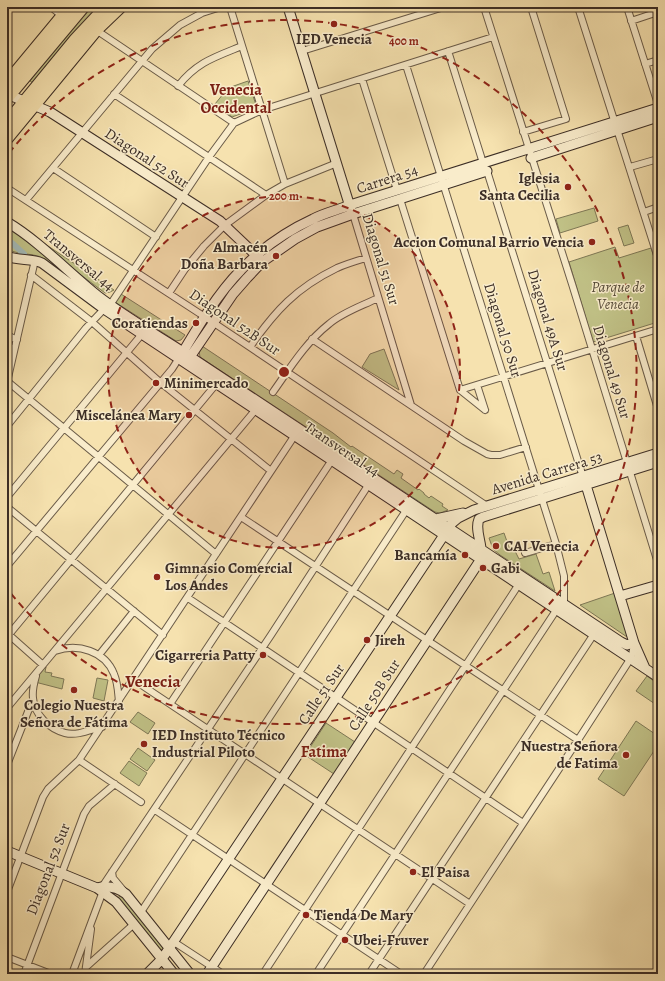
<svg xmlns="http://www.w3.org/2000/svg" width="665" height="981" viewBox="0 0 665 981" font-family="Alegreya,serif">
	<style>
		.green { fill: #c1c287; stroke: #7e7856 }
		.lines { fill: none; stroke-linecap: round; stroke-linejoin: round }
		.canal { stroke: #a3bab7; stroke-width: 6 }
		.street-casing { stroke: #6a5b48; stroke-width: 8 }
		.secondary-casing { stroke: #3c2e26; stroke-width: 11 }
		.highway-casing { stroke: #3c2e26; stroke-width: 14 }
		.street { stroke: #f9eccb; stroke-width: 6 }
		.secondary { stroke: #f9eccb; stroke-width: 9 }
		.highway { stroke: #f6e2af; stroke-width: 12 }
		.ring { fill: none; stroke: #8f2418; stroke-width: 2; stroke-dasharray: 7 5 }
		.poi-dot { fill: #8f2418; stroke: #f9eccb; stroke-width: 1.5 }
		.labels { text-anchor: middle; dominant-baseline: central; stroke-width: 3; stroke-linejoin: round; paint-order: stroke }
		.poi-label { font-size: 15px; font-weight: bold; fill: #3c2e26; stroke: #f9eccb; text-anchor: start }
		.street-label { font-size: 15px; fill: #3c2e26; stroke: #f9eccb }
		.park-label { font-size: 15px; font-style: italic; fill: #574c39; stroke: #f9eccb }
		.neighbourhood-label { font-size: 16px; font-weight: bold; fill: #7a1f14; stroke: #f9eccb }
		.quarter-label { font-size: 17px; font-weight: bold; fill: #7a1f14; stroke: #f9eccb }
		.centre { fill: #8f2418; stroke: #f9eccb; stroke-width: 2 }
		.ring-label { font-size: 12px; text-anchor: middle; font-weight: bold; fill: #8f2418; stroke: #f9eccb; stroke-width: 3; stroke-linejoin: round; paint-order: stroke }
	</style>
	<rect width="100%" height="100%" fill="#f6e2af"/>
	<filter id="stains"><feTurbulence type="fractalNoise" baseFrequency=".005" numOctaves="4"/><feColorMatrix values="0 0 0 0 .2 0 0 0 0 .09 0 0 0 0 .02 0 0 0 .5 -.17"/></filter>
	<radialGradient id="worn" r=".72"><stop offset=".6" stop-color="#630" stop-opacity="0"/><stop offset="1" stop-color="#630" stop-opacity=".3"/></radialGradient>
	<path class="green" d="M88,7H100L35,84L30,81L55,45Z
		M248,81L257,108L232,117L215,104L228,88Z
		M594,208L598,221L560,233L556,219Z
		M628,225L634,243L624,246L618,228Z
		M7,226L34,245L79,286L41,257C30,253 19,255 7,249Z
		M42,242L114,290L110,292L105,293L77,272Z
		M615,247L619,258L651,248L658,270V322L593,342L569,262Z
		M121,294L185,335L181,340L176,341L115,302Z
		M202,346L333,433L351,447L352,446L394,474L397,470L403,474L401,478L418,490L419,489L424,493V494L429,498L431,496L443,504L442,506L448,510L440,513L435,512L200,357L199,351Z
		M384,349L399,390L362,367L370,354Z
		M504,533L510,550L514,549L519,559L536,554L543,574L549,572L555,591L500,555L493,549L489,538Z
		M615,593L630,639L580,605Z
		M44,667H46L45,672L52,673L51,676L64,679L62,689L35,682L38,674Z
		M647,676L658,684V706L636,691Z
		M97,678L108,680L104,701L93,698Z
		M138,712L155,723L148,734L130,722Z
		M636,721L658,736V745L624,796L598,779Z
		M326,723L355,742L334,774L305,755Z
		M138,748L155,760L147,771L130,759Z
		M129,761L147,773L139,786L120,773Z
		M121,894L165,947L160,951L118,898Z"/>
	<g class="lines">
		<path class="canal" d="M7,240L12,243L24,254"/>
		<g class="street-casing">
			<path id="street" d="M51,7L62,16
				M230,7L285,184
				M484,7L572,284L658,563
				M578,7L658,258
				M627,7L658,104
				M631,21L658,12
				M96,30L234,123
				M302,51L444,7
				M448,51L483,163
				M645,64L658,60
				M406,65L556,544L564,576V605
				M362,79L397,190
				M178,86C197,62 215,57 242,46
				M114,94L266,195
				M523,132L566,119L531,7
				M630,167L658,159
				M53,168L156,237
				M487,171L583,477
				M7,188L205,317L487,506
				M400,199L460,390L485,410
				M26,200L152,49L180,25L202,13L221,7
				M644,212L658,207
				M353,214L411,405
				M31,275L92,322L161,383L271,471
				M169,293L185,269L204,246L225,225L266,195L285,184L337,163
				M110,305L209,157L234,123L262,110L493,37
				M7,335L17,340
				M636,336L658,409
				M312,339L464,441L487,454L491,455H500L526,447
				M7,345L14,350
				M250,347C275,311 296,288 337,268C346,264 356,261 366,258
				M7,381L216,554
				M7,382L35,260
				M477,385L485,410
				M460,390L658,329
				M273,392C290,368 306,342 329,324C343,312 362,306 378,298
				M7,426L86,328L104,309
				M7,497L142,334
				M7,507L163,635
				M241,517L578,740
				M525,553L556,544
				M7,566L172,369L179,358
				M188,598L523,823
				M7,633L43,665
				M7,637L217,383
				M55,651C78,643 105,651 114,674C118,683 118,693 119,702
				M99,655L134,611
				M36,676C34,683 32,690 33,698C34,714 49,729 65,733C77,736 90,730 102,727
				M134,680L470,904
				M170,704L332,460
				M7,708L257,408
				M79,760L141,802
				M7,765L29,709L34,703
				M155,810L401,974
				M112,872L113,878L123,890
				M102,887L271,635L369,484
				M7,892L43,797L48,789L79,760L295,435
				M141,912L407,509
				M174,942L223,974
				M7,957L51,974
				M86,967L134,924
				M24,974L84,814L89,806L115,784
				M72,974L103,891
				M85,974L91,929
				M263,974L519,584
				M316,974L557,609
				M369,974L594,634
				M424,974L578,740L629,661L632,655L634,644"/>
		</g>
		<g class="secondary-casing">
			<path id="secondary" d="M288,7L351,210
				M7,94L50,112L220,221L260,259
				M531,158L658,117
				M7,222C39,241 68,272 98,296C124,316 155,334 183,352L621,642L627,645L634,643
				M7,256C18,261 31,258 42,263L104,309L658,677
				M180,357C197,328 218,293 241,270C261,249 287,231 313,219C324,213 338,210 350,205L658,108
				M188,360L233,294L247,278L262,262L295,239L317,227L353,214L487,171
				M586,485L634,643L645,668
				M436,519L463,513
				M620,596L658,585
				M7,851L97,888L116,902L174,974
				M97,888C108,885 118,888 126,894L190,974
				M147,974L162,959L452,523L458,518L474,510L658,453
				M207,974L481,559C484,546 474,531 479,519L483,517L658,462"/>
		</g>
		<g class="highway-casing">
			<path id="highway" d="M7,83L70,7
				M7,98L83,7
				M7,123L76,39L106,7
				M7,138L96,30L120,7"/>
		</g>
		<use href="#street" class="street"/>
		<use href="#secondary" class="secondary"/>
		<use href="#highway" class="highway"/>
	</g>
	<circle cx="284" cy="372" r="176" fill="#8f2418" fill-opacity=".12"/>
	<g class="ring">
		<circle cx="284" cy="372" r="176"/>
		<path d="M9 153A352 352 0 1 1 9 591"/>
	</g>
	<g class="poi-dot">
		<circle cx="334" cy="24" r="4"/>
		<circle cx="568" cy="187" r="4"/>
		<circle cx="592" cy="242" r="4"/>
		<circle cx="276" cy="256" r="4"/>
		<circle cx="196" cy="323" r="4"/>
		<circle cx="156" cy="383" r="4"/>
		<circle cx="189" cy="415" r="4"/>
		<circle cx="496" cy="546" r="4"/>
		<circle cx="465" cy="555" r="4"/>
		<circle cx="483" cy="568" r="4"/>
		<circle cx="157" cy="577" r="4"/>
		<circle cx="367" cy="640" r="4"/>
		<circle cx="263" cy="655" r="4"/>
		<circle cx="74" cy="690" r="4"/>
		<circle cx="144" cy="744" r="4"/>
		<circle cx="626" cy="755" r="4"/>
		<circle cx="413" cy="872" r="4"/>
		<circle cx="306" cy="915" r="4"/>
		<circle cx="345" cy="940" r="4"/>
	</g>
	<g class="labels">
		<g class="poi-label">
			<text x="334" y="39" text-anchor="middle">IED Venecia</text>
			<text x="560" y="178" text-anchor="end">Iglesia<tspan x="560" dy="17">Santa Cecilia</tspan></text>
			<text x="584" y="242" text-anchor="end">Accion Comunal Barrio Vencia</text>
			<text x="268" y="247" text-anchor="end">Almacén<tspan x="268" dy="17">Doña Barbara</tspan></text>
			<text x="188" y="323" text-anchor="end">Coratiendas</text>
			<text x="164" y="383">Minimercado</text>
			<text x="181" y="415" text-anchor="end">Miscelánea Mary</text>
			<text x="504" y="546">CAI Venecia</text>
			<text x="457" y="555" text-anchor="end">Bancamía</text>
			<text x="165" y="568">Gimnasio Comercial<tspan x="165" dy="17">Los Andes</tspan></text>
			<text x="491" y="568">Gabi</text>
			<text x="375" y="640">Jireh</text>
			<text x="255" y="655" text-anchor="end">Cigarreria Patty</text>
			<text x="74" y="705" text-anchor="middle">Colegio Nuestra<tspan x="74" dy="17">Señora de Fátima</tspan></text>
			<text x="152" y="735">IED Instituto Técnico<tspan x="152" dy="17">Industrial Piloto</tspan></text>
			<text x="618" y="746" text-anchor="end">Nuestra Señora<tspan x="618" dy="17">de Fatima</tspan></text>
			<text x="421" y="872">El Paisa</text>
			<text x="314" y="915">Tienda De Mary</text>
			<text x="353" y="940">Ubei-Fruver</text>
		</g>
		<g class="street-label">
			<text transform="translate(147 158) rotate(33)">Diagonal 52 Sur</text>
			<text transform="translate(387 179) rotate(-18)">Carrera 54</text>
			<text transform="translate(381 259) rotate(73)">Diagonal 51 Sur</text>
			<text transform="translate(79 260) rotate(40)">Transversal 44</text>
			<text transform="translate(548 320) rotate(73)">Diagonal 49A Sur</text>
			<text transform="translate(235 322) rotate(34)">Diagonal 52B Sur</text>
			<text transform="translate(503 330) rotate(73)">Diagonal 50 Sur</text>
			<text transform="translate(612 372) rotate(73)">Diagonal 49 Sur</text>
			<text transform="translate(342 449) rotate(34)">Transversal 44</text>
			<text transform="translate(547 473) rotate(-17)">Avenida Carrera 53</text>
			<text transform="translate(321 694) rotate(-56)">Calle 51 Sur</text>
			<text transform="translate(374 695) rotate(-57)">Calle 50B Sur</text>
			<text transform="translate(48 869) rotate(-69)">Diagonal 52 Sur</text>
		</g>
		<g class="park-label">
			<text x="618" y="287">Parque de<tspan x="618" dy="17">Venecia</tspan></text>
		</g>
		<g class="neighbourhood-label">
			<text x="236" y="90">Venecia<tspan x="236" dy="18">Occidental</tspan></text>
			<text x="324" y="752">Fatima</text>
		</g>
		<g class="quarter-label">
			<text x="153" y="681">Venecia</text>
		</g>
	</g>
	<circle cx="284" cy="372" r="6" class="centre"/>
	<g class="ring-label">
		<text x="404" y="45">400 m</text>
		<text x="284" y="200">200 m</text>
	</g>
	<rect width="665" height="981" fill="none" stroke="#f6e2af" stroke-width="24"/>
	<rect x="8" y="8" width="649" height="965" fill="none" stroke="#3c2e26" stroke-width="2"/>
	<rect x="12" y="12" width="641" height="957" fill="none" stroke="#3c2e26"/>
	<rect width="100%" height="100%" filter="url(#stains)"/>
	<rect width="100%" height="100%" fill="url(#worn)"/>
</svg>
